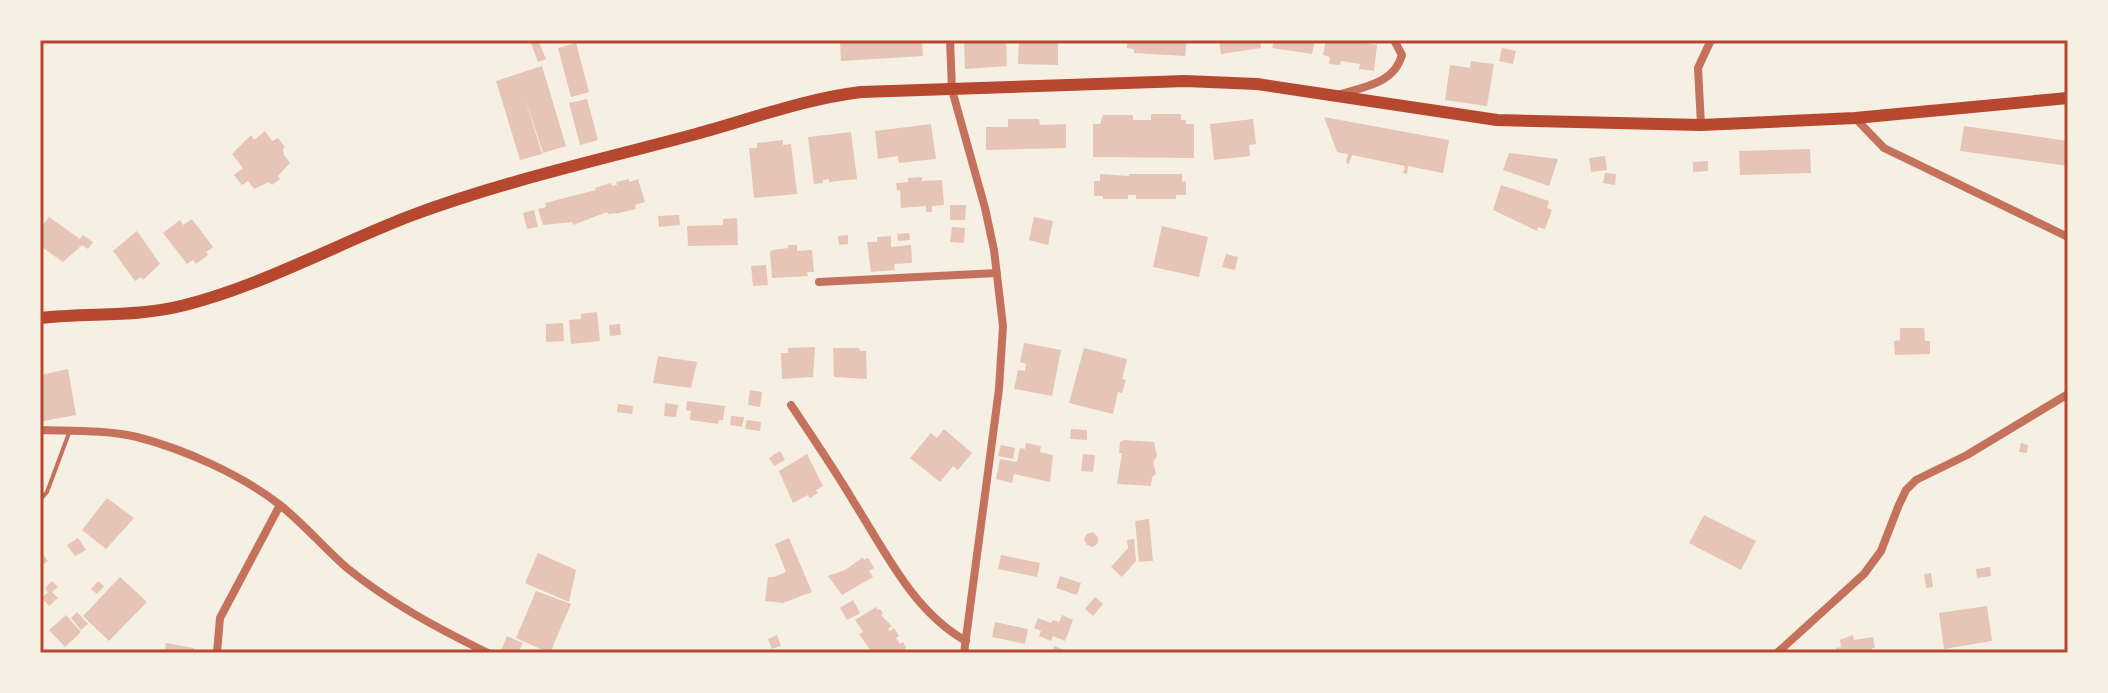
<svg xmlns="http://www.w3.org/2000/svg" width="2108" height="693" viewBox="0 0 2108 693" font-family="Literata,serif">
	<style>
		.building { fill: #e6c5b7 }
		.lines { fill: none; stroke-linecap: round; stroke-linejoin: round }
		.service { stroke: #c5725c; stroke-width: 4 }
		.minor { stroke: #c5725c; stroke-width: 8 }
		.secondary { stroke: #b5482f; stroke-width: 12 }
		.neatline { fill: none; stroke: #b5482f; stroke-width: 3 }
	</style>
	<rect width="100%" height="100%" fill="#f6efe4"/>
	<path class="building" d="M538,40L546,59L538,62L531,43Z
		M840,40H922L923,56L841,61Z
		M964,40H1006L1007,66L965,69Z
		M1019,40H1058V65L1018,64Z
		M1127,40H1187L1185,56L1134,53V49L1127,48Z
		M1219,40H1260L1261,48L1221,54Z
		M1274,40H1315L1312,54L1272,48Z
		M1326,40H1363V43L1377,45L1374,71L1359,69L1360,64L1341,61L1340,65L1329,64L1330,57L1323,55Z
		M576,43L589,92L571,97L558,48Z
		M1502,48L1516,51L1513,64L1499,61Z
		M1471,61L1494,64L1487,106L1445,100L1450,65L1470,68Z
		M542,66L566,146L543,153L524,95L542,154L520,160L496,81Z
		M587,99L598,140L580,145L569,103Z
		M1151,114H1181V120H1186V124H1194V158L1093,157V124H1100L1103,115H1133V120H1151Z
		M1324,117L1449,140L1443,173L1408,166L1407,174L1403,173L1405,166L1352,155L1349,164L1346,163L1348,154L1337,152Z
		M1008,119H1039L1040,125L1066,124V148L986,150V127H1008Z
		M1253,119L1256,144L1249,145L1250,156L1214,160L1210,124Z
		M931,124L936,159L899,163L898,156L878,159L875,131Z
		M1964,126L2068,141V166L1960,151Z
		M265,131L272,141L278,138L285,147L283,149L284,155L290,163L278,176L280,179L272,185L269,182L254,189L248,181L242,185L234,175L243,168L232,154L251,135L254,140Z
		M851,132L857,179L829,182V179L823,180V183L814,184L808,137Z
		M783,140V145L791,144L797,194L754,198L749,148H757V143Z
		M1810,149L1811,173L1740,175L1739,151Z
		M1509,153L1558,159L1549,186L1503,170Z
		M1605,156L1607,170L1591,172L1589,158Z
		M1708,161V171L1693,172V162Z
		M1605,173L1616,174L1615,185L1603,183Z
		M1100,174L1129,176V174H1182V182L1186,181V195H1176V199H1136V195H1128V199H1103V196H1094V181H1100Z
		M922,177V181L942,180L944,205L932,206V212H926V206L901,208L900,190L897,191L896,183L908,182V178Z
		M629,179V182L638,179L645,202L635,205L636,209L619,213L608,214L607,212L573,225L572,222L543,225L538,209L546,207L545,203L596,190L595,188L611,183L612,186L617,185L616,182Z
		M1501,185L1549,201L1547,208L1552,210L1545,229L1538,227L1537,231L1493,210Z
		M950,205H966L965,220H950Z
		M534,210L538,227L527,229L523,213Z
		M679,215L680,225L659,227L658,216Z
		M49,217L80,239L83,235L93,242L88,249L82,245L63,262L43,248L42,250L40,229Z
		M1034,217L1053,221L1048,245L1029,240Z
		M737,218L738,245L688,246L687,226L723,225V219Z
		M192,219L213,247L206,252L208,255L196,264L193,260L187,264L163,233L180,220L183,225Z
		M1162,226L1208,237L1199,277L1153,267Z
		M952,227L965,228L964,243L950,242Z
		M137,231L160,264L143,280L141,277L135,281L113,251Z
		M909,233L910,240L898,241L897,234Z
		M848,235V244L839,245L838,236Z
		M891,236V247L911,245L912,263L894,264L895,270L871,272L867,242H877V237Z
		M788,245H797V251L812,250L814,272H807L808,276L772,278L770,252L773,250L788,248Z
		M1226,254L1238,257L1235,270L1222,267Z
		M766,265L768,285L753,286L751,266Z
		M597,312L600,341L571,344L569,320L581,319V314Z
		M563,323L564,341L546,342V324Z
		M620,324L621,335L610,336L609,325Z
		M1900,328H1924L1925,341H1930V354L1895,355L1894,341L1900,340Z
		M1024,343L1061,350L1052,396L1014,389L1018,370L1025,371L1026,364L1020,362Z
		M815,347L813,377L782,379L781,353H788V348Z
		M833,348H859L860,351H866L867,379L834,377Z
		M1084,348L1127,359L1122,379L1126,380L1122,393L1118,392L1113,414L1069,403Z
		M658,356L697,362L691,388L653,383Z
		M68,369L76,415L43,421L40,410V375Z
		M750,390L762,392L760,407L748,405Z
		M687,401L725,406L723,420H719L718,424L690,420L691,411L686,410Z
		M665,403L678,405L676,417L664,416Z
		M618,404L633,406L632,414L617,412Z
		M731,416L744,417L742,427L730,425Z
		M747,420L761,422L760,431L745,429Z
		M944,429L972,453L958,470L953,466L940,482L910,458L931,433L937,438Z
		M1071,429L1087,430V440L1070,439Z
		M1124,440L1154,442L1157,456L1153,462L1156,474L1152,477L1151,486L1117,484L1122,453H1119L1120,442Z
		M1026,443L1041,446L1040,452L1053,455L1050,482L1014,474L1012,483L996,479L1000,459L1017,462L1020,448L1025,449Z
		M2021,443L2028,445L2027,453L2019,452Z
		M1001,445L1015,448L1013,459L998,456Z
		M780,451L785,460L774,466L769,458Z
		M807,454L823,486L816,490L818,493L810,498L808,495L793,503L779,471Z
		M1083,454L1095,455L1093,472L1081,471Z
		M107,498L134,518L106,549L82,530Z
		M1704,515L1756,541L1741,570L1689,543Z
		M1149,519L1153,561L1139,562L1135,521Z
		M1093,532L1098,537V543L1093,547L1087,545L1084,539L1087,534Z
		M78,538L86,550L75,556L67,545Z
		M789,538L812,592L783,603L765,601L768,577H774L786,572L775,544Z
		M1134,539L1136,561L1122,577L1111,567L1128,548L1127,540Z
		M40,550L48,561L40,567Z
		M538,553L576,570L569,602L525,583Z
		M1001,555L1040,563L1037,577L998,569Z
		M863,557L864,560L868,558L874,568L869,571L873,577L842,595L828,576L845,570Z
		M1990,567L1991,576L1977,578L1976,569Z
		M1931,573L1933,587L1926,588L1924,574Z
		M1060,576L1081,583L1077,595L1056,588Z
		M120,577L147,602L109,641L83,616Z
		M52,581L58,587L52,592L58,598L49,606L42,598L48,592L45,588Z
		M98,581L104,586L97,594L91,589Z
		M536,591L571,604L550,653L516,638Z
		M1095,597L1103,604L1093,616L1085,609Z
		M853,600L860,613L847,620L840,608Z
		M1987,606L1992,641L1944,649L1939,613Z
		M876,607L878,610L880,609L883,613L881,615L892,626L888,629L890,631L894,628L899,636L896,638L900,644L903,642L906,647L903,653H872L859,634L863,632L855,620Z
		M77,612L88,624L81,630L71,618Z
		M66,615L81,632L65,647L49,630Z
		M1062,615L1073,620L1065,641L1053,636L1051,641L1039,636L1041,631L1034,628L1038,618L1051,623L1053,620L1059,622Z
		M995,622L1028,629L1025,644L992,637Z
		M777,635L781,646L772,649L768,639Z
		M1853,635L1854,640L1873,637L1875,648H1872L1873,652L1837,653L1836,648L1841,647L1840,640Z
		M507,636L523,643L518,653H500Z
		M166,643L194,648L193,653H158L165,649Z
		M1054,646L1072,653H1052Z"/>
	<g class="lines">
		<path class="service" d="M40,500L47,492L69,433"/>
		<path class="minor" d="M950,40L952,90L985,208L994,250L1003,326L999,389L964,653
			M1337,95C1363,87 1394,84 1402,55L1394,40
			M1855,118L1884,148L2068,237
			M1701,125L1698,68L1711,40
			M819,282L997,273
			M791,405C813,438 835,470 855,504C886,553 914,612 966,641
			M40,430C71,431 107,430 137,437C184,449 242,475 280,505C304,524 324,548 347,568C390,603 439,629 488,653
			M217,653L220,618L280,505
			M1777,653L1864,574L1881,551L1898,507L1906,490L1916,480L1967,455L2068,394"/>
		<path class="secondary" d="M40,318C89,312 135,318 185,305C263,285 335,245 410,216C503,181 600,160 696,134C751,119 804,99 861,92L1185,81L1257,84L1497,120L1701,125L1855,118L2068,98"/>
	</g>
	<rect width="2108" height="693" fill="none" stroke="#f6efe4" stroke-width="84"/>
	<rect x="42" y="42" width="2024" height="609" class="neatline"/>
</svg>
